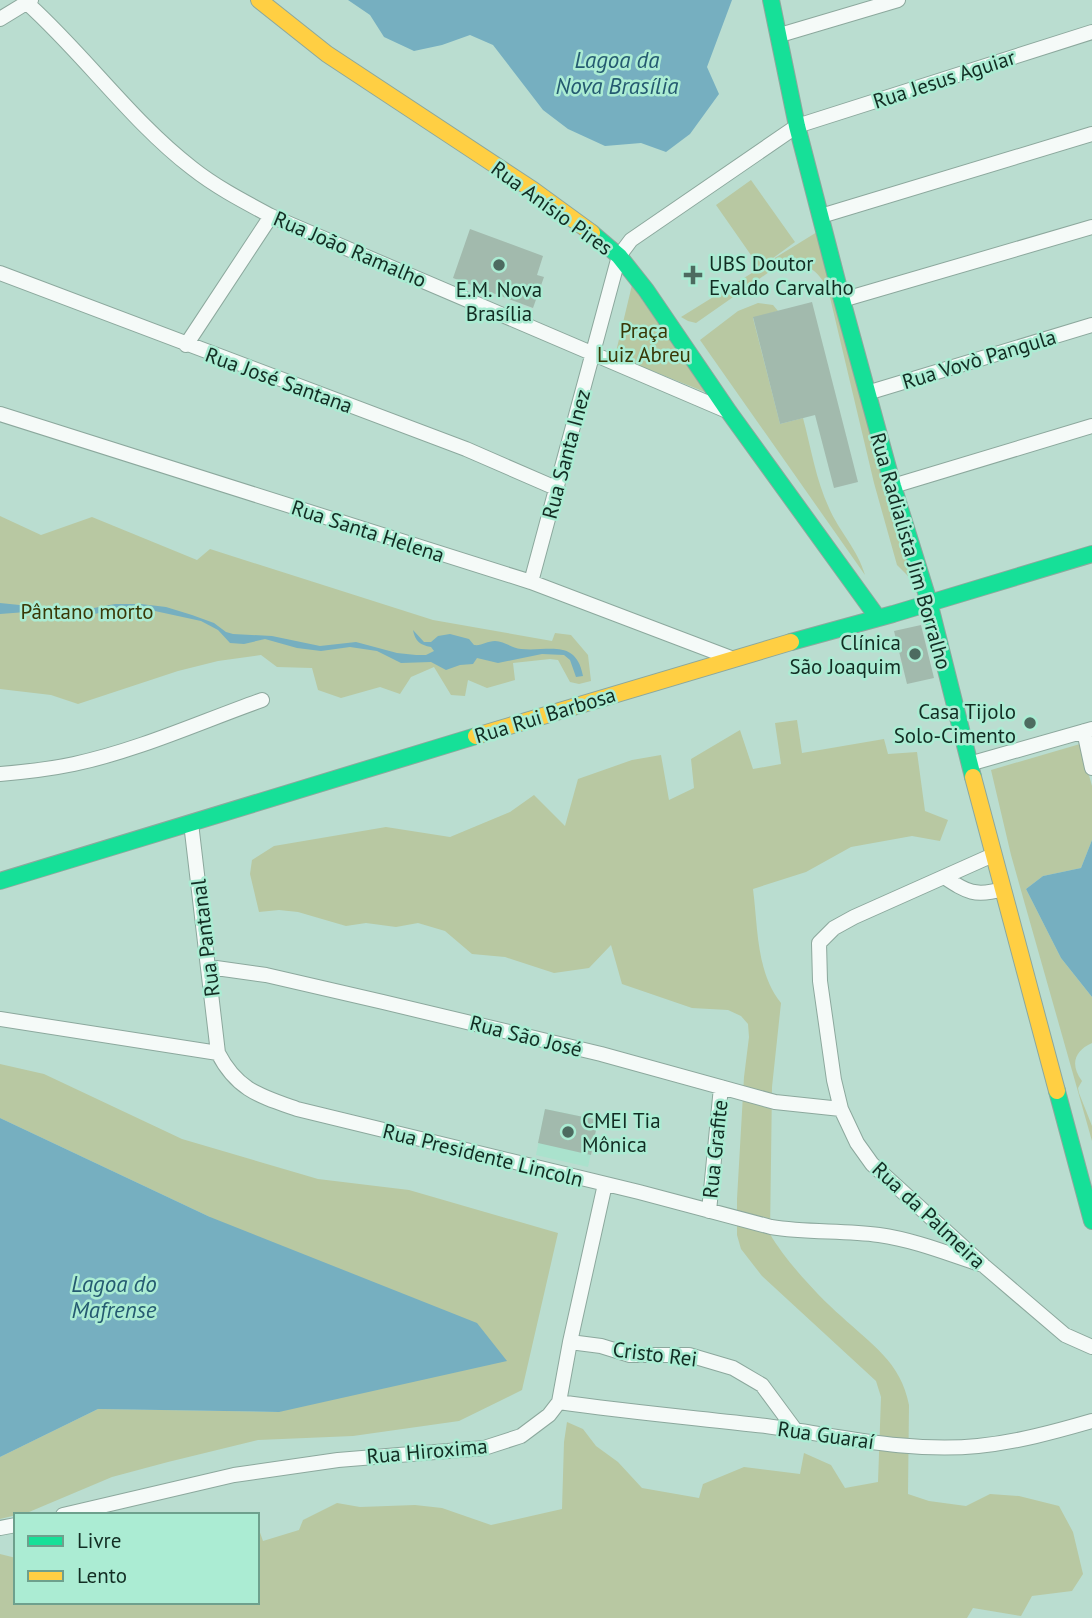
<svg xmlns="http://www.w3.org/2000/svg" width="1092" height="1618" viewBox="0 0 1092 1618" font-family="'PT Sans',sans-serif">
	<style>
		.built { fill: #aae2cd }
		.green { fill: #b8c8a2 }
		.water { fill: #76afc0 }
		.building { fill: #a2baad }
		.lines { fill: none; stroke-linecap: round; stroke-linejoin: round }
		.street-casing { stroke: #8ca89d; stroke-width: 16 }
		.fast-casing { stroke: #8ca89d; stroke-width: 18 }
		.slow-casing { stroke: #8ca89d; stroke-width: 18 }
		.street { stroke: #f5faf8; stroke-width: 14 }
		.fast { stroke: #16e098; stroke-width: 16 }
		.slow { stroke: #ffcf43; stroke-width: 16 }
		.poi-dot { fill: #4d6b60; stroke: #abecd3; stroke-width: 2.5 }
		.labels { text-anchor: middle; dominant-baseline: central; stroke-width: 5; stroke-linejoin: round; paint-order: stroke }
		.street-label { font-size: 21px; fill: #122d23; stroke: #abecd3 }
		.poi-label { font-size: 21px; fill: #122d23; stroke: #abecd3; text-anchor: start }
		.park-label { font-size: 21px; fill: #393807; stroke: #abecd3 }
		.water-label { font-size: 23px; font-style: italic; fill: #255a71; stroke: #abecd3 }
	</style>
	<rect width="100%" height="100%" fill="#baddd0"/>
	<path class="built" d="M545,1109L598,1120L588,1167L536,1155Z"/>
	<path class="green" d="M751,180L795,242L765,264L822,229L913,581L897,565L874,483L828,289C813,262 800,261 772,270L696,323L688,321L681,317L760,268L716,205Z
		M632,285L705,392L615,356Z
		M758,303L773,305L778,311L753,318L780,424L803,418C811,448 816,480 829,508C839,531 858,550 865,575L700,340L738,311Z
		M0,516L41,535L92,517L197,560L210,549L433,620L552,641L555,633L571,635L588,655L591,681L579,684L570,682L558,660L550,659L513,663L515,680L487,688L468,680L465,696L451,695L434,667L411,677L400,694L380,687L341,698L318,690L312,668L277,667L261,655L218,661L178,671L78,704L51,695L0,689Z
		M797,720L802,753L884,739L888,754L917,752L925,811L948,820L940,841L912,836L851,847L806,872L753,889C758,927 756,972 781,1003L772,1087L770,1234C785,1260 818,1296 841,1316C871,1344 901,1362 909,1405L908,1494L929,1501L966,1506L990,1494L1019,1496L1059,1506L1073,1532L1083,1574L1072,1591L1032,1596L1021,1616L973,1608L967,1618H0V1554L16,1558V1602H257V1524L263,1541L299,1530L303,1520L337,1503L360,1507L415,1505L442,1508L491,1525L562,1509L564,1442L567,1422L583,1429L596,1446L618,1462L642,1488L699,1498L703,1484L744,1467L800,1474L804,1453L831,1465L845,1488L878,1482L881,1397L876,1381L762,1276L741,1249L737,1235V1199L744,1077L749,1037L748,1024L741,1016L728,1010L692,1008L622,984L611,945L589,968L554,973L505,957L472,954L445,931L418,923L396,927L366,923L346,926L298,912L279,910L259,912L250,874L252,860L274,846L386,827L450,837L510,812L534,795L565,826L578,779L632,760L661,755L669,800L694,788L691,759L740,730L753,769L781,764L775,723Z
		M1080,744L1092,786V840L1081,868L1043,876L1026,889L1061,958L1092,997V1043C1074,1051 1070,1065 1082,1081L1078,1088L1079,1093L1092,1126V1141L1011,855L991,770Z
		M0,1064L44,1074L182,1139L318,1179L409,1190L558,1233L522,1390L459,1421L353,1436L258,1440L168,1462L112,1477L29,1512L0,1519V1457L98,1409L279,1412L210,1217L0,1118Z"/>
	<path class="water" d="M348,0H732L707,67L719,94L690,134L666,152L641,143L605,146L568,129L543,110L493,45L470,35L442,45L414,51L384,37L370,15Z
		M0,603L78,611L115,604H141L166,607L192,615L214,623L226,632L233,634L272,636L320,646L356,642L397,653L416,655H426L434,651L431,647C420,645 415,641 413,630L424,642H431L438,636L450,634L469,639L474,645C482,646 487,641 495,641C504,641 512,648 521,649C548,652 576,638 583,676L576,677L570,660L564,655L542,654L498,663L477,658L473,664L460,665L446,670L431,662L401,663L377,651L350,647L321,651L297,648L265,639L244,644L230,643L218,630L201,621L141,608L124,607L82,617L46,613L31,616L26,612L0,614Z
		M1092,840V997L1061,958L1026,889L1043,876L1081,868Z
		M0,1118L210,1217L477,1323L507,1361L279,1412L98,1409L0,1457Z"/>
	<path class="building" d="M470,229L543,256L537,275L544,277L533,308L453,278Z
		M812,302L858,482L834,488L815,415L780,424L753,317Z
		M921,625L934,678L907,684L894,631Z
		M545,1109L598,1120L591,1155L538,1143Z"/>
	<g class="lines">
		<g class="street-casing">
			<path id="street" d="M27,3C84,54 132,122 192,168C216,187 243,201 271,216L727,411
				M0,19L31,0
				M780,35L898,0
				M821,216L1092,134
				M0,273L466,449L558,489
				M842,300L1092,227
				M186,345L271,216
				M867,393L1092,325
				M0,414L531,582L731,658
				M893,486L1092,426
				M531,582L619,256L631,240L797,126L1092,32
				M1084,731L1092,768
				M969,764L1092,729
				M0,774C25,772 50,769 74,764C139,750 200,722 262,700
				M191,823L218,1053C237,1090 260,1096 297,1109L639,1192L771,1227C807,1233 843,1230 879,1235C915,1240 949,1254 983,1265
				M993,855L854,917L834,928L819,943L820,981L834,1080L841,1109L857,1143L872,1164L983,1265L1065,1335L1092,1347
				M944,877C967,892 975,897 1003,889
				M209,967L266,975L383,1002L601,1054L775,1102L841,1109
				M0,1019L218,1053
				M709,1211L721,1087
				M570,1342L601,1346L630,1355H689L733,1368L762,1385L796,1431
				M559,1402C628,1412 697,1418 766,1426C836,1435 906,1453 978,1446C1017,1442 1054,1432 1092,1421
				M63,1515L234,1475L338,1460L484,1448L521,1436L549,1415L559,1402L570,1342L605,1184
				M0,1528L16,1525"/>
		</g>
		<g class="fast-casing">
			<path id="fast" d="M771,0L797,126L842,300L893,486L929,602L973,777
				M592,233L619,256L646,290L729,412L878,618
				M791,642L893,614L1092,554
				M0,881L476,736
				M1057,1091L1092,1221"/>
		</g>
		<g class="slow-casing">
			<path id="slow" d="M259,0L327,54L533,190L592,233
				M476,736L791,642
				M973,777L1057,1091"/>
		</g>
		<use href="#street" class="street"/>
		<use href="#fast" class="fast"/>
		<use href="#slow" class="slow"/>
	</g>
	<g class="poi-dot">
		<circle cx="499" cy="265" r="7"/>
		<path d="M689.5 264.5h7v7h7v7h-7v7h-7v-7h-7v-7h7z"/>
		<circle cx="915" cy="654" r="7"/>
		<circle cx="1030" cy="723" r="7"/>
		<circle cx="568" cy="1132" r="7"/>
	</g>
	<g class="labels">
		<g class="street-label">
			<text transform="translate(944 79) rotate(-18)">Rua Jesus Aguiar</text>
			<text transform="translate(552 208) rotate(36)">Rua Anísio Pires</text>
			<text transform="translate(350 249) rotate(23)">Rua João Ramalho</text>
			<text transform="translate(979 359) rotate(-17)">Rua Vovò Pangula</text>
			<text transform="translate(279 380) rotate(20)">Rua José Santana</text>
			<text transform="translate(566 454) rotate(-75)">Rua Santa Inez</text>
			<text transform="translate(368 531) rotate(18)">Rua Santa Helena</text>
			<text transform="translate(911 551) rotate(74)">Rua Radialista Jim Borralho</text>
			<text transform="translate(545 715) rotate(-17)">Rua Rui Barbosa</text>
			<text transform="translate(205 938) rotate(-97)">Rua Pantanal</text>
			<text transform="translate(526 1036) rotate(14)">Rua São José</text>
			<text transform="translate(715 1149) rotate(-84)">Rua Grafite</text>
			<text transform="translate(483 1155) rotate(14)">Rua Presidente Lincoln</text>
			<text transform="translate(929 1215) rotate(43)">Rua da Palmeira</text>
			<text transform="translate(655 1354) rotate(7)">Cristo Rei</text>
			<text transform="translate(826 1435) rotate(8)">Rua Guaraí</text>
			<text transform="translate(427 1451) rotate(-5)">Rua Hiroxima</text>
		</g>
		<g class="poi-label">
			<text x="709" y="263">UBS Doutor<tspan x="709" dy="24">Evaldo Carvalho</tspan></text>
			<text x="499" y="289" text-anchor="middle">E.M. Nova<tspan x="499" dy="24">Brasília</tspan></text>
			<text x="901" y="642" text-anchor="end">Clínica<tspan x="901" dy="24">São Joaquim</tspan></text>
			<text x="1016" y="711" text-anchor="end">Casa Tijolo<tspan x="1016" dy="24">Solo-Cimento</tspan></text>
			<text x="582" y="1120">CMEI Tia<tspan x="582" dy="24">Mônica</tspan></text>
		</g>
		<g class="park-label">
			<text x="644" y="330">Praça<tspan x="644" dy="24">Luiz Abreu</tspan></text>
			<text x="87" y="611">Pântano morto</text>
		</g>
		<g class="water-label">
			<text x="617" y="59">Lagoa da<tspan x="617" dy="26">Nova Brasília</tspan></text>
			<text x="114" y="1283">Lagoa do<tspan x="114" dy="26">Mafrense</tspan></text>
		</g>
	</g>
	<rect x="14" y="1513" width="245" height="91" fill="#abecd3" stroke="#6ea08d" stroke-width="2"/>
	<rect x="28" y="1536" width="35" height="10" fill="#16e098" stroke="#6ea08d" stroke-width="2"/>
	<text x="77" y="1548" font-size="21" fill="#122d23">Livre</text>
	<rect x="28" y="1571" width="35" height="10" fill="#ffcf43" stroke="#6ea08d" stroke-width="2"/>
	<text x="77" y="1583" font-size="21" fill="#122d23">Lento</text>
</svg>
